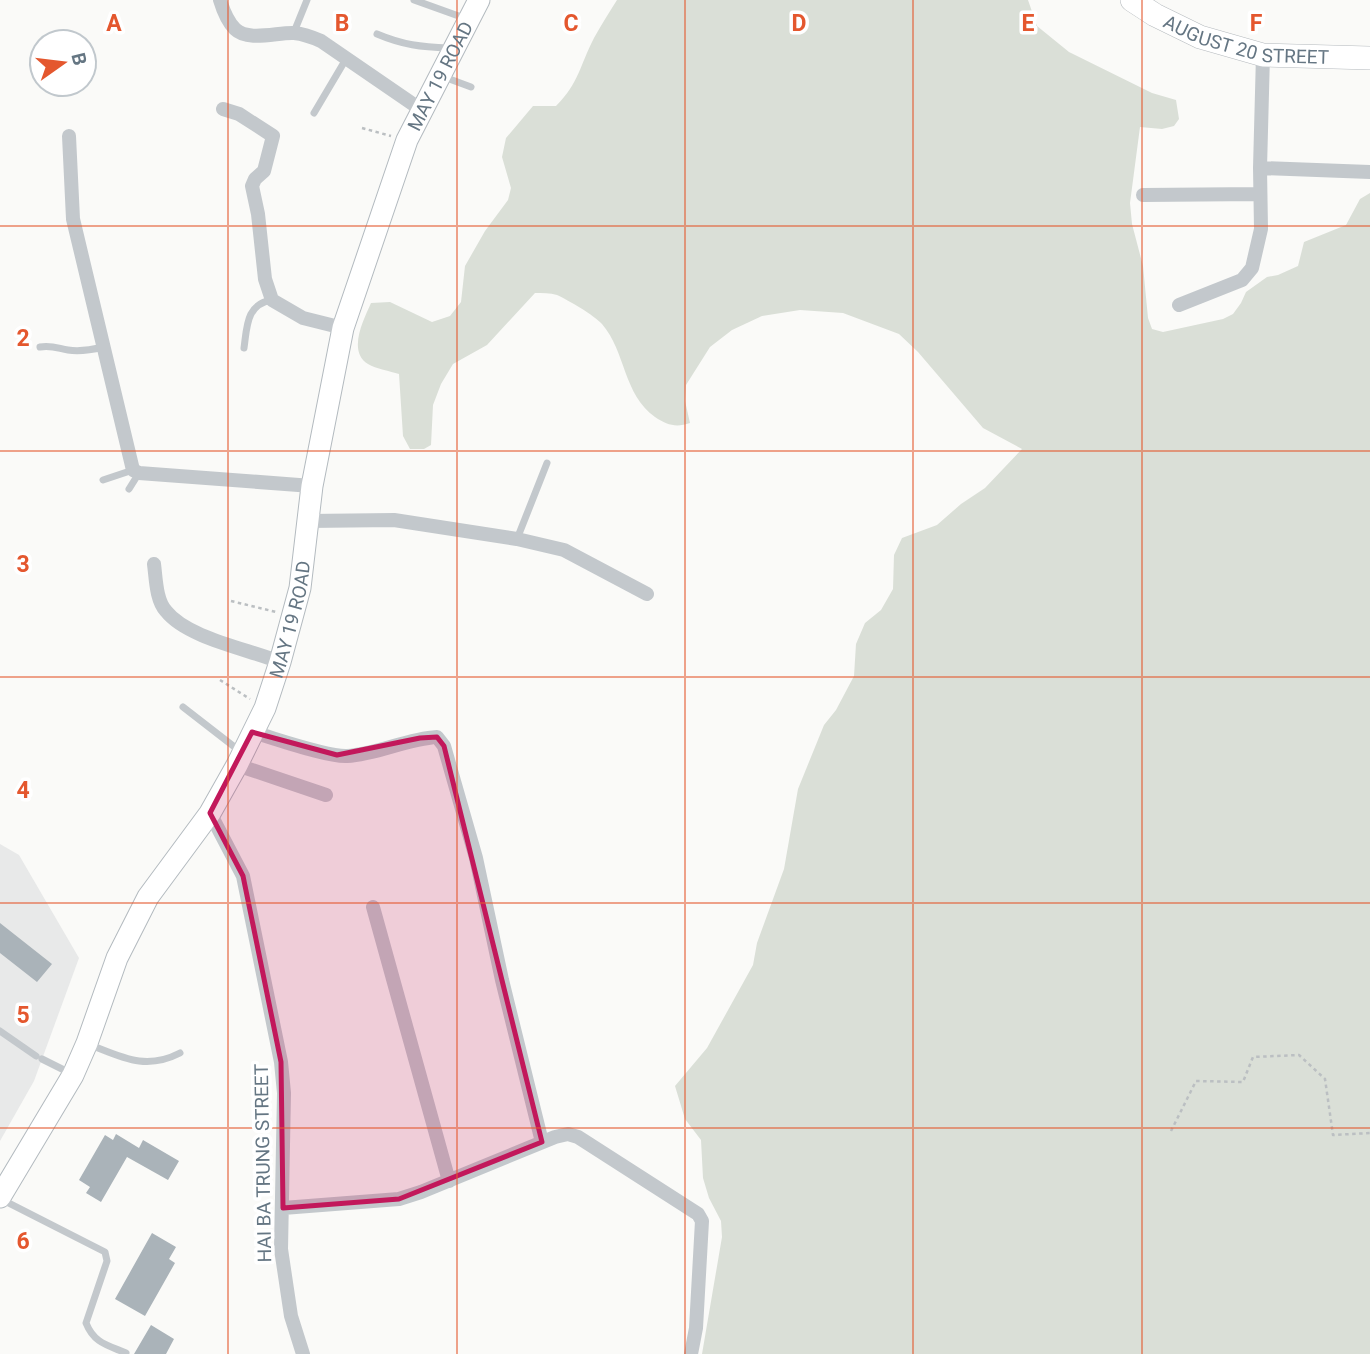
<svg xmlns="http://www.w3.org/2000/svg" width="1370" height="1354" viewBox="0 0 1370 1354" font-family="Roboto,sans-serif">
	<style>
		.built { fill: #e8e9e9 }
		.green { fill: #dadfd7 }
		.building { fill: #aab3b9 }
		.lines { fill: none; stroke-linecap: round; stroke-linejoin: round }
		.secondary-casing { stroke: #b3babf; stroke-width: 23 }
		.primary-casing { stroke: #b5babe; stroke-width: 24 }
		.path { stroke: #bbbfc2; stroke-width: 2.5; stroke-dasharray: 3.5 3.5; stroke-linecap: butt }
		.lane { stroke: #c3c8cc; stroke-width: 7 }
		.street { stroke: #c3c8cc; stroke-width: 14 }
		.secondary { stroke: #fff; stroke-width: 21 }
		.primary { stroke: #fff; stroke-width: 23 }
		.marked { fill: #c2185b; fill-opacity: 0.2; stroke: #c2185b; stroke-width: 5; stroke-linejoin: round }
		.grid { fill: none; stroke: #e4572e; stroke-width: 2; stroke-opacity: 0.55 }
		.labels { text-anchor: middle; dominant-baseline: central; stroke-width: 7; stroke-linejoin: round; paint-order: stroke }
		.street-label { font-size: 19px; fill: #657683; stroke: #fff }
		.grid-label { font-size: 23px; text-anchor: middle; font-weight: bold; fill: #e4572e; stroke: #fff; stroke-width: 7; stroke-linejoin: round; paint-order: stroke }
	</style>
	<rect width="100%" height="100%" fill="#fafaf8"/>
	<path class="built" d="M0,844L19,855L79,958L34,1081L0,1141Z"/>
	<path class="green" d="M617,0H1028L1037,26L1069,52L1152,93L1176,100L1179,119L1174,126L1162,129L1140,127L1130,203L1132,224L1143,266L1148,318L1152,329L1163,332L1223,319L1233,314L1241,303L1246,292L1267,277L1278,275L1298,266L1304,242L1346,225L1360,199L1370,193V1354H702L722,1237L721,1221L709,1198L703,1178L701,1140L685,1119L675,1086L707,1048L753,965L757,943L784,869L798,789L824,725L836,710L854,676L856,644L865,623L881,610L893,589L894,555L902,538L937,525L961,504L985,488L1022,449L983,428L918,352L899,334L843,313L800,310L762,316L732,330L710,347L686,385L685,401L690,423C676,428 667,425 655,417C623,394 626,352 602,324C594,315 568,300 557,295C550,293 542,293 535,293L487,345L453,364L441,384L433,405L431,445L424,449H410L403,436L399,374C390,371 376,369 368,364C347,351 364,319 371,303L390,302L432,322L450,316L461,302L465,266L485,231L508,200L511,188L502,157L506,138L533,106H556C579,83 580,65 594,38C601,25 609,13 617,0Z"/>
	<path class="building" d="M0,923L52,964L37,982L0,953Z
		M116,1134L139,1148L143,1140L179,1161L168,1180L127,1157L101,1202L86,1193L90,1187L79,1180L105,1135L113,1140Z
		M152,1233L176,1247L169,1259L175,1263L145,1316L115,1299Z
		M151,1325L174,1339L166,1354H134Z"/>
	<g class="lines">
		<g class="secondary-casing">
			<g id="secondary">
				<path id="s1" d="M0,1197L73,1075L87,1043L117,958L148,897L210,813L237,765L265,708L280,662L300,588L312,486L343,328L407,140L479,0"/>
			</g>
		</g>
		<g class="primary-casing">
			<g id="primary">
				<path id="s2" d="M1132,0L1155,15L1200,37L1263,55L1370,58"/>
			</g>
		</g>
		<path class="path" d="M362,128L391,136
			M231,601L276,612
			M220,680L250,699
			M1171,1131L1196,1081L1243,1082L1253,1057L1299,1055L1325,1079L1333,1135L1370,1133"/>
		<path class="lane" d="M414,0L467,19
			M294,32L307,0
			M377,34C403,45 421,47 449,48
			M444,77L471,87
			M314,113L346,59
			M40,347C51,345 57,348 68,350C80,352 91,350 103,347
			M244,348C247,327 246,304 272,300
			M103,480L133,470
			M129,489L139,473
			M517,539L547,463
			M183,707L241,752
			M0,1031L36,1056
			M88,1044C122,1057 145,1071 180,1053
			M42,1059L70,1073
			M1,1199L105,1252L107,1261L86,1323C94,1343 107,1345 126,1353"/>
		<path class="street" d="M220,0C223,10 228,22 235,29C248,42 278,32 294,33C304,34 312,37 321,41L423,111
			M223,109L239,114L273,136L264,171L255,179L252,186L258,214L265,279L272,300L303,318L343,328
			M69,136L73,219L133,470L139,473L312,486
			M1260,168L1370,172
			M1143,195L1260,194
			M1179,305L1242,280L1252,268L1261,229L1260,168L1263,55
			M308,521L394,520L517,539L564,550L647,594
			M154,564C156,579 156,600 166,611C187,638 248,649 280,662
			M252,732C274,738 327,757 347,756C378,754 406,739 437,737L444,746L476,858L502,980L542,1142
			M237,765L326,795
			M210,813L243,876L281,1062L284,1093L281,1249L291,1316L303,1354
			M373,907L449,1181
			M283,1208L399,1199L421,1192L555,1137L568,1134L578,1137L698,1214L702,1221L696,1328L691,1354"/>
		<use href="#secondary" class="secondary"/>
		<use href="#primary" class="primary"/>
	</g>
	<path class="marked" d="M252,732L337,755L420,738L437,737L444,746L542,1142L399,1199L283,1208L281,1062L243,876L210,813Z"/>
	<path class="grid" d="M228,0V1354M457,0V1354M685,0V1354M913,0V1354M1142,0V1354M0,226H1370M0,451H1370M0,677H1370M0,903H1370M0,1128H1370"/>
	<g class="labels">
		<g class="street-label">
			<text stroke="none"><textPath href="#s2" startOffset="124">AUGUST 20 STREET</textPath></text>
			<text stroke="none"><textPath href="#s1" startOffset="1218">MAY 19 ROAD</textPath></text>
			<text stroke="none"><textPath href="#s1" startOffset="651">MAY 19 ROAD</textPath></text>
			<text transform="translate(263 1163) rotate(-91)">HAI BA TRUNG STREET</text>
		</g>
	</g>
	<g class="grid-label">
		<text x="114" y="31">A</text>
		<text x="342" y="31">B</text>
		<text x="571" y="31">C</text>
		<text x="799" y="31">D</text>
		<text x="1028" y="31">E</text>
		<text x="1256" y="31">F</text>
		<text x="23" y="346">2</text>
		<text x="23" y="572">3</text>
		<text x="23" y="798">4</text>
		<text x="23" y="1023">5</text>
		<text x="23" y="1249">6</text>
	</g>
	<g transform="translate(63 63) rotate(76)"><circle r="33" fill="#ffffff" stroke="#c1c8cd" stroke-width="2"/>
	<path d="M0-5L12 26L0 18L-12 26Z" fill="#e4572e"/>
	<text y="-10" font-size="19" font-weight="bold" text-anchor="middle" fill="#657683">B</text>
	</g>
</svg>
